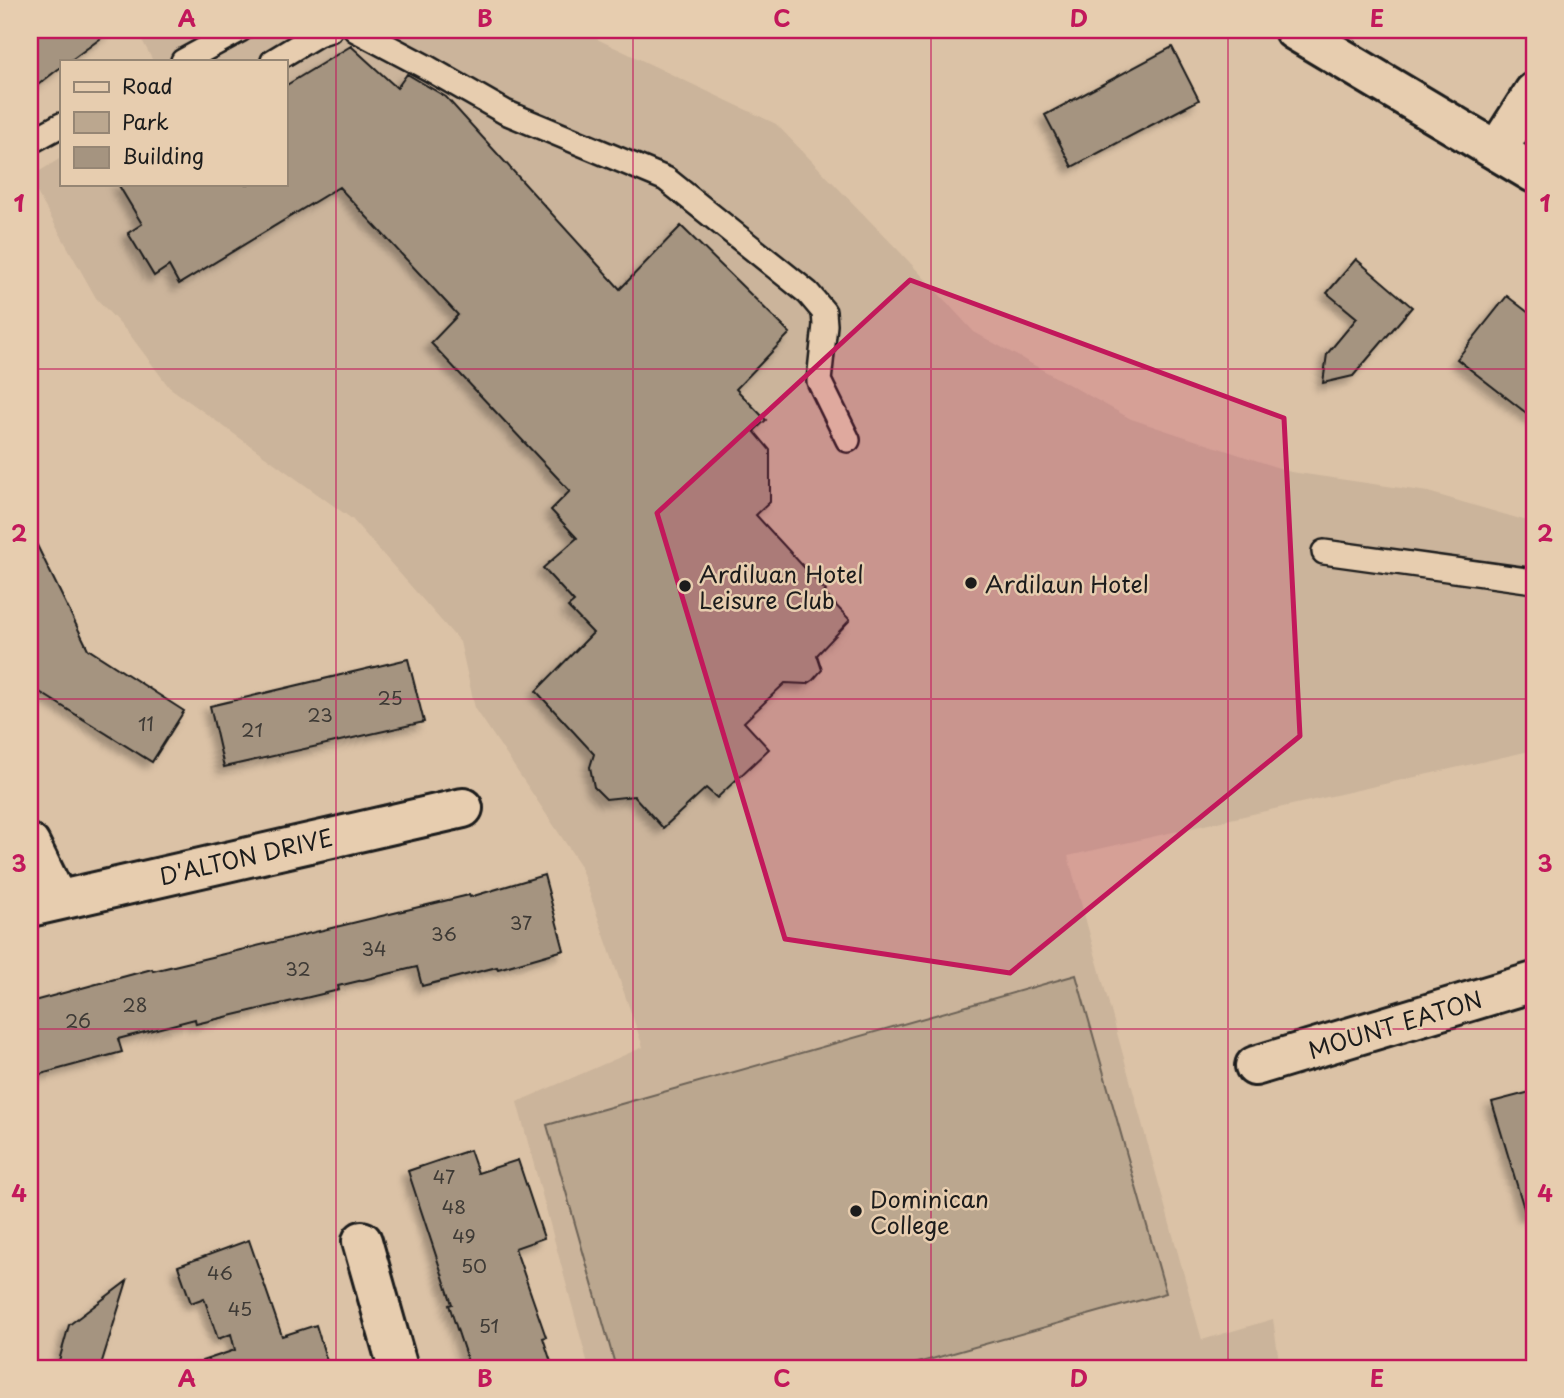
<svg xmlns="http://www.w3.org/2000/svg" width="1564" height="1398" font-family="'Playpen Sans',sans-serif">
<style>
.built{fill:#cbb49b}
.green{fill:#bba78f;stroke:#6c6256;stroke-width:2}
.building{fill:#a59480;stroke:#1c1c1c;stroke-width:2;filter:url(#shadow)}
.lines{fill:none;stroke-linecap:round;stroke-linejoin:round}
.service-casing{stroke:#1c1c1c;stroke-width:28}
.minor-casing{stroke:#1c1c1c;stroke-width:44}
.secondary-casing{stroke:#1c1c1c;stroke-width:44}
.service{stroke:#e7cdaf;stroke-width:23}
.minor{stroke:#e7cdaf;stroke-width:38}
.secondary{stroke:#e7cdaf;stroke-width:38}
.marked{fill:#c2185b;fill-opacity:0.2;stroke:#c2185b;stroke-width:5;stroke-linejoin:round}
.grid{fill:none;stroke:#c2185b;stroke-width:2;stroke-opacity:0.55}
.poi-dot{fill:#1c1c1c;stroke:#e7cdaf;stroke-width:2.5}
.labels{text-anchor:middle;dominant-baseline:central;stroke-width:5;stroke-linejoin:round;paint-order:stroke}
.number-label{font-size:19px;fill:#3e3a35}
.poi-label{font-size:23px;fill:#1c1c1c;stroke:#e7cdaf;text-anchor:start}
.street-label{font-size:23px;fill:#1c1c1c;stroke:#e7cdaf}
.neatline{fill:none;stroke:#c2185b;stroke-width:2.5}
.grid-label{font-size:23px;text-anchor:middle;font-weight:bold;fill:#c2185b}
</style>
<defs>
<filter id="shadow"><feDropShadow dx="-6" dy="6" stdDeviation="3.5" flood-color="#0004"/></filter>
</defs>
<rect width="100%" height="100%" fill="#dbc2a6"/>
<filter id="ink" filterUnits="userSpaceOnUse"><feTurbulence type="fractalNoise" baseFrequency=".0143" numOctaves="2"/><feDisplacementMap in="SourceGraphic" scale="14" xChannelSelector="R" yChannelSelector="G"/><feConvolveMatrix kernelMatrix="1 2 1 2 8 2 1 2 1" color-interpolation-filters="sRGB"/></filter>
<g filter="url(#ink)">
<path class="built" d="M 142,30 L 578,30 L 776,124 L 901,253 L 974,332 L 1131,419 L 1291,472 L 1428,492 L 1534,523 L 1534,750 L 1068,856 L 1202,1340 L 1273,1319 L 1280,1368 L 589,1368 L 517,1102 L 643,1047 L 579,863 L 475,708 L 460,642 L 352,519 L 169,387 L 130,335 L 96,298 L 30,180 L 30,177 L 61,158 L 61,184 L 285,184 L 285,61 L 153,61 L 139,34 Z"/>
<path class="green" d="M 1076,975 L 1166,1293 L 900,1368 L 616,1368 L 547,1125 Z"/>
<path class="building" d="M 30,30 L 112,30 L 70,61 L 61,61 L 61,67 L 30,91 Z
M 351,46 L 397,88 L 407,74 L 446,97 L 620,289 L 681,226 L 790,333 L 736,389 L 766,420 L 754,431 L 770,450 L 770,502 L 756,515 L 826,591 L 824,593 L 850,620 L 817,655 L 822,670 L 813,680 L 807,684 L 785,683 L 744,722 L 769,749 L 717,798 L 706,788 L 663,828 L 634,796 L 606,799 L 594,787 L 590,767 L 594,754 L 536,691 L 593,633 L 568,607 L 574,602 L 543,568 L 577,538 L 551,510 L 570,491 L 431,343 L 458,315 L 339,187 L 179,284 L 169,266 L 154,276 L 128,233 L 142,224 L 118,184 L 285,184 L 285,86 Z
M 1172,47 L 1199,100 L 1072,167 L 1045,115 Z
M 1356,259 L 1412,307 L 1353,376 L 1323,383 L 1327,354 L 1357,318 L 1327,293 Z
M 1507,296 L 1534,317 L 1534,419 L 1457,359 Z
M 30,531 L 88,649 L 184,711 L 152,762 L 30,686 Z
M 408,659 L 424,722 L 224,767 L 210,706 Z
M 544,875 L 564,950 L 498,969 L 497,967 L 422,986 L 417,967 L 338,986 L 339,990 L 196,1024 L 195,1019 L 118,1039 L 122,1052 L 30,1077 L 30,1002 L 152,969 L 153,971 L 469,895 L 470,897 Z
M 1534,1091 L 1534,1214 L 1526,1215 L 1492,1102 Z
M 470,1150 L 478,1173 L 518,1160 L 544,1238 L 515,1248 L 546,1337 L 543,1338 L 553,1368 L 470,1368 L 449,1305 L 452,1304 L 408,1171 Z
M 249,1240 L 282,1336 L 316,1325 L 329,1368 L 203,1368 L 202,1361 L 235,1350 L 231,1334 L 218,1339 L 204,1298 L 191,1303 L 178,1266 Z
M 127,1281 L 100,1368 L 57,1368 L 69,1325 Z"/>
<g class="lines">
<defs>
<path id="service" d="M 356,30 L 428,68 L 505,112 L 666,179 L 808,293 L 824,312 L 825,325 L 819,381 L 848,440
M 183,61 L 240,30
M 273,61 L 318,34 L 330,30
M 30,142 L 61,125
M 1324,552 L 1534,581"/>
<path id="minor" d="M 1497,150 L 1534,92
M 30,844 L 57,899
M 30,907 L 463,808
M 1255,1066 L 1534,982
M 362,1241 L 398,1368"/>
<path id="secondary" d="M 1294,30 L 1534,173"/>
</defs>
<use href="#service" class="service-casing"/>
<use href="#minor" class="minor-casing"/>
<use href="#secondary" class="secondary-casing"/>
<use href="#service" class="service"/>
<use href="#minor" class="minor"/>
<use href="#secondary" class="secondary"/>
</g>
</g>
<path class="marked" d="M 910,280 L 1284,418 L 1300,736 L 1010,973 L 785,939 L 657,513 Z"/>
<path class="grid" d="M 336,30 L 336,1368M 633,30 L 633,1368M 931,30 L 931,1368M 1228,30 L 1228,1368M 30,369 L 1534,369M 30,699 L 1534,699M 30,1029 L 1534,1029"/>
<g class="poi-dot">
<circle cx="971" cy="583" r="7"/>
<circle cx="685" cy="586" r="7"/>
<circle cx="856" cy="1211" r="7"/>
</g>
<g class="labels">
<g class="number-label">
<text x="390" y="697">25</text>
<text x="320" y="714">23</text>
<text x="146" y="723">11</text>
<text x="252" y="729">21</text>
<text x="521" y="922">37</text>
<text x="444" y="933">36</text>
<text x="374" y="948">34</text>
<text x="298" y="968">32</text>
<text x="135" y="1004">28</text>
<text x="78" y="1020">26</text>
<text x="444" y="1176">47</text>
<text x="454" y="1206">48</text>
<text x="464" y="1235">49</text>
<text x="474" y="1265">50</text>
<text x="220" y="1272">46</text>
<text x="240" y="1308">45</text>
<text x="489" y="1325">51</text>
</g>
<g class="poi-label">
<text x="699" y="573">Ardiluan Hotel<tspan x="699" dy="26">Leisure Club</tspan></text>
<text x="985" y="583">Ardilaun Hotel</text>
<text x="870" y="1198">Dominican<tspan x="870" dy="26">College</tspan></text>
</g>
<g class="street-label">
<text transform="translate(246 856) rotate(-13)">D'ALTON DRIVE</text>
<text transform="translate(1395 1024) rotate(-17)">MOUNT EATON</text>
</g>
</g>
<rect width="1564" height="1398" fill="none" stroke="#e7cdaf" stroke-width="77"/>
<rect x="60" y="60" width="228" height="126" fill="#e7cdaf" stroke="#968674" stroke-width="2"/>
<rect x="74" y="82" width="35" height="10" fill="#e7cdaf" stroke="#968674" stroke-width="2"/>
<text x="122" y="94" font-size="21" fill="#1c1c1c">Road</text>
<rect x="74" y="112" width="35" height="21" fill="#bba78f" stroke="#968674" stroke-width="2"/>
<text x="122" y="130" font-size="21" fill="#1c1c1c">Park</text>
<rect x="74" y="147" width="35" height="21" fill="#a59480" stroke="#968674" stroke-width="2"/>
<text x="122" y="164" font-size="21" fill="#1c1c1c">Building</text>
<rect x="38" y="38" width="1488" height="1322" class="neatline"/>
<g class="grid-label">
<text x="187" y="27">A</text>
<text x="485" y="27">B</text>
<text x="782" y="27">C</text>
<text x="1079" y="27">D</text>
<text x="1377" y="27">E</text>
<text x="19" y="212">1</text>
<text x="1545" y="212">1</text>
<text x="19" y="542">2</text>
<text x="1545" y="542">2</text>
<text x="19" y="872">3</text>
<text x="1545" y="872">3</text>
<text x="19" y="1202">4</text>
<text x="1545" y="1202">4</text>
<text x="187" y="1387">A</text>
<text x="485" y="1387">B</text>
<text x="782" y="1387">C</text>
<text x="1079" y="1387">D</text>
<text x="1377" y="1387">E</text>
</g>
</svg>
